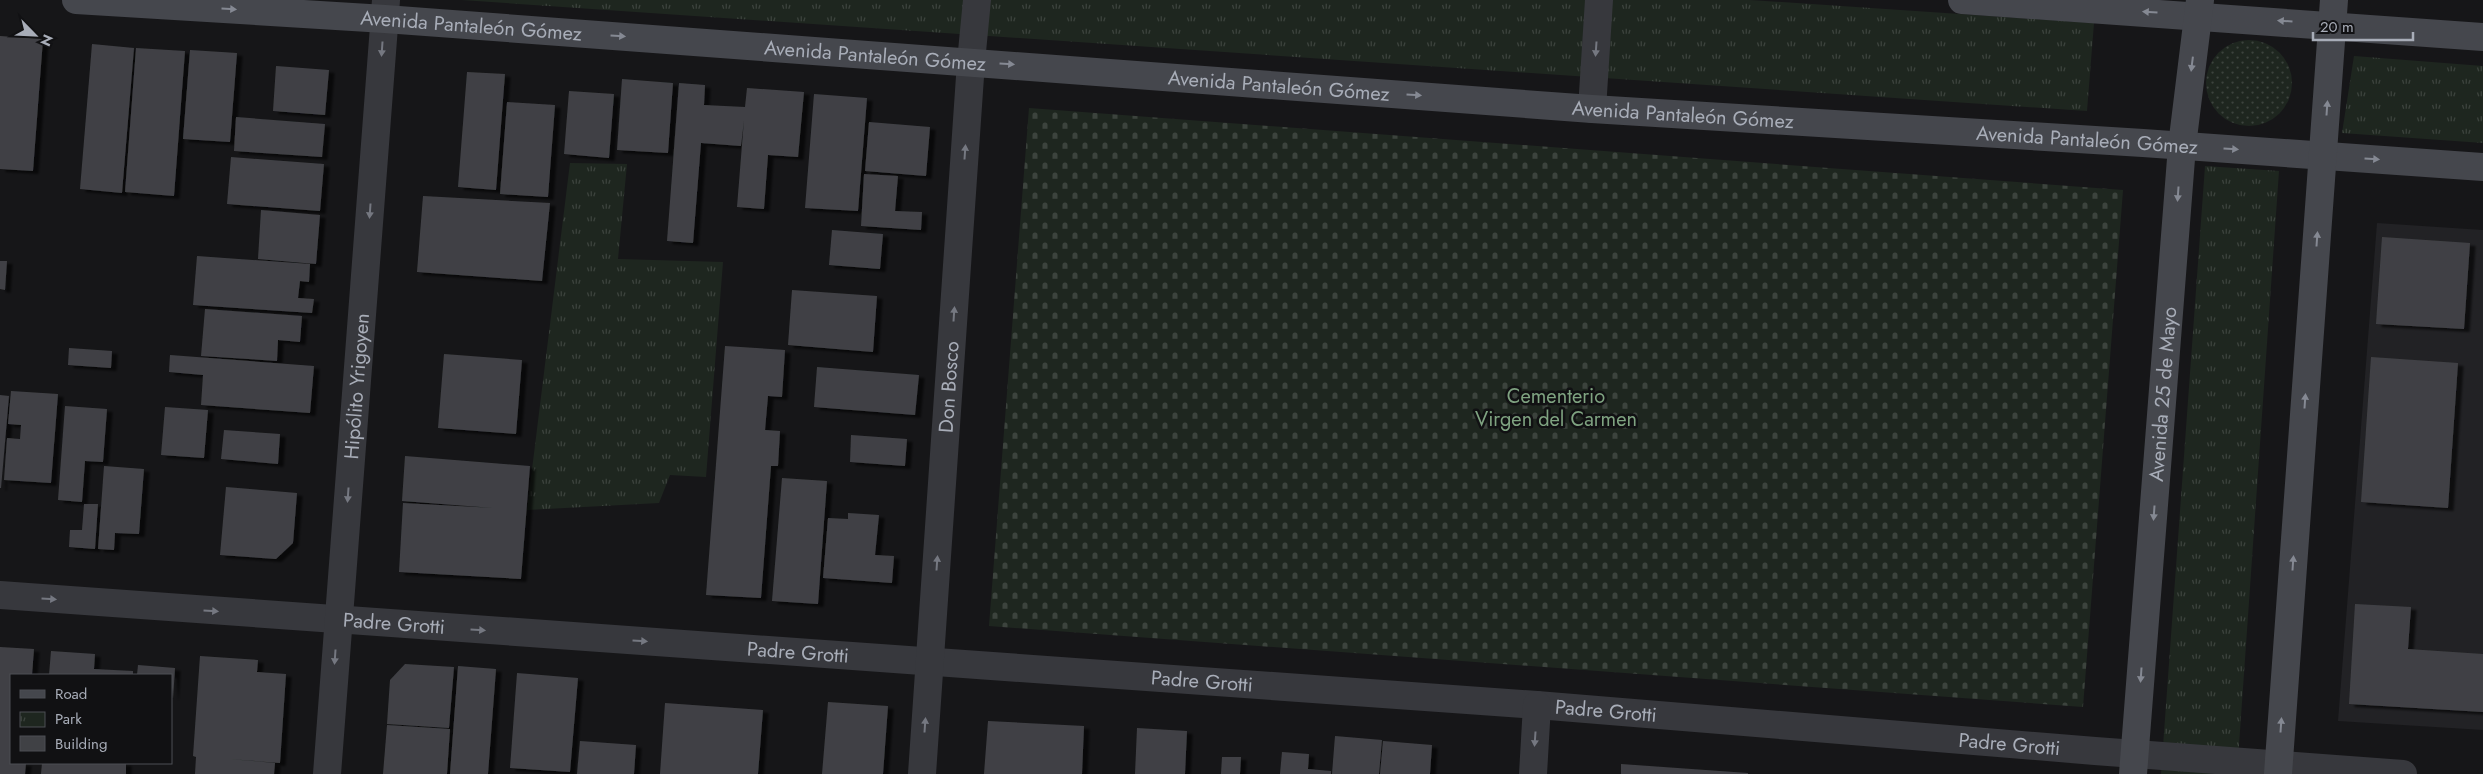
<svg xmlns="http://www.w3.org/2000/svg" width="2483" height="774" font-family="Jost,sans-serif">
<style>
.built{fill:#222225}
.grass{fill:url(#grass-dots)}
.cemetery{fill:url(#cemetery-stones)}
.park{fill:url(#park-tufts)}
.building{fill:#404145;filter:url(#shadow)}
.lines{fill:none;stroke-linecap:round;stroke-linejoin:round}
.street{stroke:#37383d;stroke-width:28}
.secondary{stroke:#45474d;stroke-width:28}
.oneway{fill:#858993}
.oneway2{fill:#757881}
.labels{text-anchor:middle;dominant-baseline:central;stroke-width:5;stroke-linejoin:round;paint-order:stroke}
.street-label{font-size:20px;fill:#a8adb8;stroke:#111113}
.park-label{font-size:20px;fill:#7fa381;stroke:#111113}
</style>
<defs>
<pattern id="grass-dots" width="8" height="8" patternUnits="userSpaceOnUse" patternTransform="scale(1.25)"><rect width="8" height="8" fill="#1e261f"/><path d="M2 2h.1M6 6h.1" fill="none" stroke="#3c433d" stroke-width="1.8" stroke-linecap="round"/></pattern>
<pattern id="cemetery-stones" width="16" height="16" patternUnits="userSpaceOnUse" patternTransform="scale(1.25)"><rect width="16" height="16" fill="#1e261f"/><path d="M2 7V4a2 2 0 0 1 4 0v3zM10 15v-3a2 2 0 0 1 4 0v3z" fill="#3c433d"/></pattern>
<pattern id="park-tufts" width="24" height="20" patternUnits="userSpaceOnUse" patternTransform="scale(1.25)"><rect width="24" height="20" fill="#1e261f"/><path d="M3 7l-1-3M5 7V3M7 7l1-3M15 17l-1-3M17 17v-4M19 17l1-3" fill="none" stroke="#3c433d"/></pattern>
<filter id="shadow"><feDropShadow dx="5.5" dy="3" stdDeviation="1" flood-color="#0009"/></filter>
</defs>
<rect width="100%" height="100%" fill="#161618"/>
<path class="built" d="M 2377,223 L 2483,230 L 2483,730 L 2338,721 Z"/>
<path class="grass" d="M2206 83a43 43 0 1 1 86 0a43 43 0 1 1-86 0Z"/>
<path class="cemetery" d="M 1029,108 L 2123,190 L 2083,707 L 989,626 Z"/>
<path class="park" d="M 462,0 L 1750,0 L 2094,23 L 2087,111 Z
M 2354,56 L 2483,66 L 2483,143 L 2342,133 Z
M 570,163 L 627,164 L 618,259 L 723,262 L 706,477 L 670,475 L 659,503 L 527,510 Z
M 2205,166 L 2279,171 L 2237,774 L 2161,774 Z"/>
<path class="building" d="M 0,36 L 43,39 L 33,171 L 0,169 Z
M 92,44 L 134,48 L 122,193 L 80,189 Z
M 136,48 L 185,51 L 174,196 L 125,192 Z
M 190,50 L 237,53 L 230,142 L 183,139 Z
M 276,66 L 329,70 L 325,115 L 273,111 Z
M 467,72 L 505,74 L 496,190 L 458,187 Z
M 622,79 L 673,83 L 668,153 L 617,150 Z
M 679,83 L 705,85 L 704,105 L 745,107 L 747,88 L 804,92 L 798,157 L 768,155 L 764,209 L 737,207 L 744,120 L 741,146 L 701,143 L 693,243 L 667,241 Z
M 569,91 L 614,94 L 609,158 L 564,154 Z
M 814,94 L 867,98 L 858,211 L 805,208 Z
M 507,102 L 555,105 L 548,197 L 500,194 Z
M 236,117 L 325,124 L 322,157 L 234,151 Z
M 869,122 L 930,127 L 926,176 L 865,171 Z
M 231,157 L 324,164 L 320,211 L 227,204 Z
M 864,174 L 898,176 L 895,211 L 922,212 L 921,230 L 861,226 Z
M 423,196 L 550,203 L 542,281 L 417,272 Z
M 261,210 L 320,215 L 316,264 L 258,259 Z
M 832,230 L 883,234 L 880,269 L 829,265 Z
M 2382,237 L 2470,243 L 2464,329 L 2376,324 Z
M 197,256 L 310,264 L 309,282 L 300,281 L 298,298 L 314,299 L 312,313 L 193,305 Z
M 0,261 L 7,261 L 5,290 L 0,289 Z
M 792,290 L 877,296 L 873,352 L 788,345 Z
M 205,309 L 302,316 L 300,342 L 278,340 L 277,361 L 201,356 Z
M 725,346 L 785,350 L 782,397 L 768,396 L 765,430 L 780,431 L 778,466 L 771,466 L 761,598 L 706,595 Z
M 69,348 L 112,351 L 111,368 L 68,365 Z
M 444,354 L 522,360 L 516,434 L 438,428 Z
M 170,355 L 314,366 L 310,413 L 201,405 L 203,375 L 169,372 Z
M 2371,357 L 2458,363 L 2448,508 L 2361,502 Z
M 817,367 L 919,375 L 915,415 L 814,407 Z
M 11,391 L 58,394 L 51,483 L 4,480 L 7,438 L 20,439 L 21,425 L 8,424 Z
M 0,395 L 9,396 L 1,488 L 0,488 Z
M 65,406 L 107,409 L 103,462 L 85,461 L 82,502 L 58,500 Z
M 165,407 L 208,410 L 204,458 L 161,455 Z
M 224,430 L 280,434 L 278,464 L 221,459 Z
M 851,435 L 907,439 L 905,466 L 850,462 Z
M 405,456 L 530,466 L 521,579 L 399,572 L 403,503 L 494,508 L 402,501 Z
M 104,466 L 144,469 L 139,534 L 115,533 L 114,550 L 98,549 Z
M 782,478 L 827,481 L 818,604 L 772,601 Z
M 226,487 L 297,493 L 293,543 L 276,559 L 220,555 Z
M 84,504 L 98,504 L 95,549 L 69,547 L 70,530 L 82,530 Z
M 848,513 L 879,515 L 875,555 L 894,556 L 892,583 L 823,578 L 828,518 L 848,519 Z
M 2355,604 L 2411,607 L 2408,649 L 2483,654 L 2483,712 L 2349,704 Z
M 0,647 L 34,649 L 32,675 L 11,675 L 11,763 L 26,763 L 25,774 L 0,774 Z
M 51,651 L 95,654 L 94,669 L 133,671 L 133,675 L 49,675 Z
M 200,656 L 258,660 L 257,672 L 286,674 L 280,763 L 229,759 L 275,763 L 274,774 L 195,774 L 196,757 L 193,756 Z
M 405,664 L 454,667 L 449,728 L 387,724 L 390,680 Z
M 138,665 L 175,668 L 173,699 L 171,675 L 137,675 Z
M 458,666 L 496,669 L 488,774 L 450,774 Z
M 517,673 L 578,678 L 570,772 L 510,768 Z
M 828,702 L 888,706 L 883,774 L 822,774 Z
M 665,703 L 763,710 L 758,774 L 660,774 Z
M 988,721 L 1084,726 L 1082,774 L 984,774 Z
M 387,725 L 450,729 L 447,774 L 383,774 Z
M 1137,728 L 1187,731 L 1185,774 L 1135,774 Z
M 1335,736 L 1382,740 L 1379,774 L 1332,774 Z
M 580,741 L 636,745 L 634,774 L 577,774 Z
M 1383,741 L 1432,745 L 1430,774 L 1380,774 Z
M 1282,752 L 1309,754 L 1308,769 L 1331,771 L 1331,774 L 1280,774 Z
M 1222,757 L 1241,757 L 1240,774 L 1221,774 Z
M 42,763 L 126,763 L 126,774 L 41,774 Z
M 1621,764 L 1748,773 L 1748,774 L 1621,774 Z"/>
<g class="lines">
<g class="street">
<path d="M 1592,109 L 1599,0"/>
<path id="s1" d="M 0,595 L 1537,705 L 2095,751 L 2403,774"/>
<path id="s2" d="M 327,774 L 386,0"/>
<path id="s3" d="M 922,774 L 971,62 L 977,0"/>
<path d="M 1533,774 L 1537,705"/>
</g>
<g class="secondary">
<path id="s4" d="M 76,0 L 385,19 L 1592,109 L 2143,143 L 2483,167"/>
<path d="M 1962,0 L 2483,37"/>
<path id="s5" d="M 2133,774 L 2182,146 L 2200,0"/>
<path d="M 2278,774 L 2334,0"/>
</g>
</g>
<defs><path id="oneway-solid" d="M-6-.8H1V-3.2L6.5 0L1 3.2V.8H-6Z" transform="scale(1.25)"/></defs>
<g class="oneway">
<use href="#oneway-solid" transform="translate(229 9) rotate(3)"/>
<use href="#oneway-solid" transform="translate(2150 12) rotate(-176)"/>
<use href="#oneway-solid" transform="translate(2285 21) rotate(-176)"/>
<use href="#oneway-solid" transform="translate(618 36) rotate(4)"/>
<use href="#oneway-solid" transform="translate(1007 64) rotate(4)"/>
<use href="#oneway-solid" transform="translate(2192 64) rotate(97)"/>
<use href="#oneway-solid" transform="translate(1414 95) rotate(4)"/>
<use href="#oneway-solid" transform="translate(2327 108) rotate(-86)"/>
<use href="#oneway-solid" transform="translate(2231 149) rotate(4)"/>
<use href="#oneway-solid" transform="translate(2372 159) rotate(4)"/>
<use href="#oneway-solid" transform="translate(2178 194) rotate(94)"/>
<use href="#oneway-solid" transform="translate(2317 239) rotate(-86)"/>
<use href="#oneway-solid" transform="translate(2305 401) rotate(-86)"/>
<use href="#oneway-solid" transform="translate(2154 513) rotate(94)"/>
<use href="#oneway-solid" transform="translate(2293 563) rotate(-86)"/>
<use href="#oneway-solid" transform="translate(2141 675) rotate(94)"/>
<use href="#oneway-solid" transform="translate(2281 725) rotate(-86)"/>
</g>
<g class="oneway2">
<use href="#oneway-solid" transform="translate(382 49) rotate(94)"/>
<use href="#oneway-solid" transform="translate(1596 49) rotate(94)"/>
<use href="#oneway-solid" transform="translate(965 152) rotate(-86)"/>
<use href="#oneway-solid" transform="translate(370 211) rotate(94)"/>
<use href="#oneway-solid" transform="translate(954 314) rotate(-86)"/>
<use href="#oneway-solid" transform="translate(348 495) rotate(94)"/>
<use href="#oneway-solid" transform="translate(937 563) rotate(-86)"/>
<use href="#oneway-solid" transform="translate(49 599) rotate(4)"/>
<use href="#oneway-solid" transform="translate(211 611) rotate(4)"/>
<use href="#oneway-solid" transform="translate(478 630) rotate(4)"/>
<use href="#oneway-solid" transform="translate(640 641) rotate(4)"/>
<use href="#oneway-solid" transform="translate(335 657) rotate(94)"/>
<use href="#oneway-solid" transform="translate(925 725) rotate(-86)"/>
<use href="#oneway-solid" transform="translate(1535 739) rotate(94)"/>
</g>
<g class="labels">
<g class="street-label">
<text stroke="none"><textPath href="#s4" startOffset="396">Avenida Pantaleón Gómez</textPath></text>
<text stroke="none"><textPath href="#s4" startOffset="801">Avenida Pantaleón Gómez</textPath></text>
<text stroke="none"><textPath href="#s4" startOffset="1206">Avenida Pantaleón Gómez</textPath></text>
<text stroke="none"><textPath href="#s4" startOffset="1611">Avenida Pantaleón Gómez</textPath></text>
<text stroke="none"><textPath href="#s4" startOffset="2016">Avenida Pantaleón Gómez</textPath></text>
<text stroke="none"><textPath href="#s2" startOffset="389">Hipólito Yrigoyen</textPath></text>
<text stroke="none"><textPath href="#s3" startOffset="388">Don Bosco</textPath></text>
<text stroke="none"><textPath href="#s5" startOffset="381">Avenida 25 de Mayo</textPath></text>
<text stroke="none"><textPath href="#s1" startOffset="395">Padre Grotti</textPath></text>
<text stroke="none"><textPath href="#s1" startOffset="800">Padre Grotti</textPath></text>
<text stroke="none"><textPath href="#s1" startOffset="1205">Padre Grotti</textPath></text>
<text stroke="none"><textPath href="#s1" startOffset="1610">Padre Grotti</textPath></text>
<text stroke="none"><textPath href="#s1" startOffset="2015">Padre Grotti</textPath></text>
</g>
<g class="park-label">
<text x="1556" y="396">Cementerio<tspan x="1556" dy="23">Virgen del Carmen</tspan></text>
</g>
</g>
<rect x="10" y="674" width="162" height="90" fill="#111113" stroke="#4d4f55"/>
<rect x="20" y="690" width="25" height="8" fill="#45474d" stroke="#4d4f55"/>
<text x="55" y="699" font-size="15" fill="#a8adb8">Road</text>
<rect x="20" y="712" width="25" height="15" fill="url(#park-tufts)" stroke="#4d4f55"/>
<text x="55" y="724" font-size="15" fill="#a8adb8">Park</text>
<rect x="20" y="736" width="25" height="15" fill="#404145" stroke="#4d4f55"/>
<text x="55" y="749" font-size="15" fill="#a8adb8">Building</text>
<g transform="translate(35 35) rotate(114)" stroke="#111113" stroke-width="4" paint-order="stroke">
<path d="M0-4L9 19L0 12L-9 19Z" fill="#a8adb8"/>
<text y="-8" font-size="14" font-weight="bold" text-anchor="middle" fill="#a8adb8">N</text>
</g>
<path d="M2313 32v8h100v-8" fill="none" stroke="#a8adb8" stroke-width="2.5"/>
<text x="2320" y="32" font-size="15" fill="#a8adb8" stroke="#111113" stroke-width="4" paint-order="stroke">20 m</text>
</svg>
